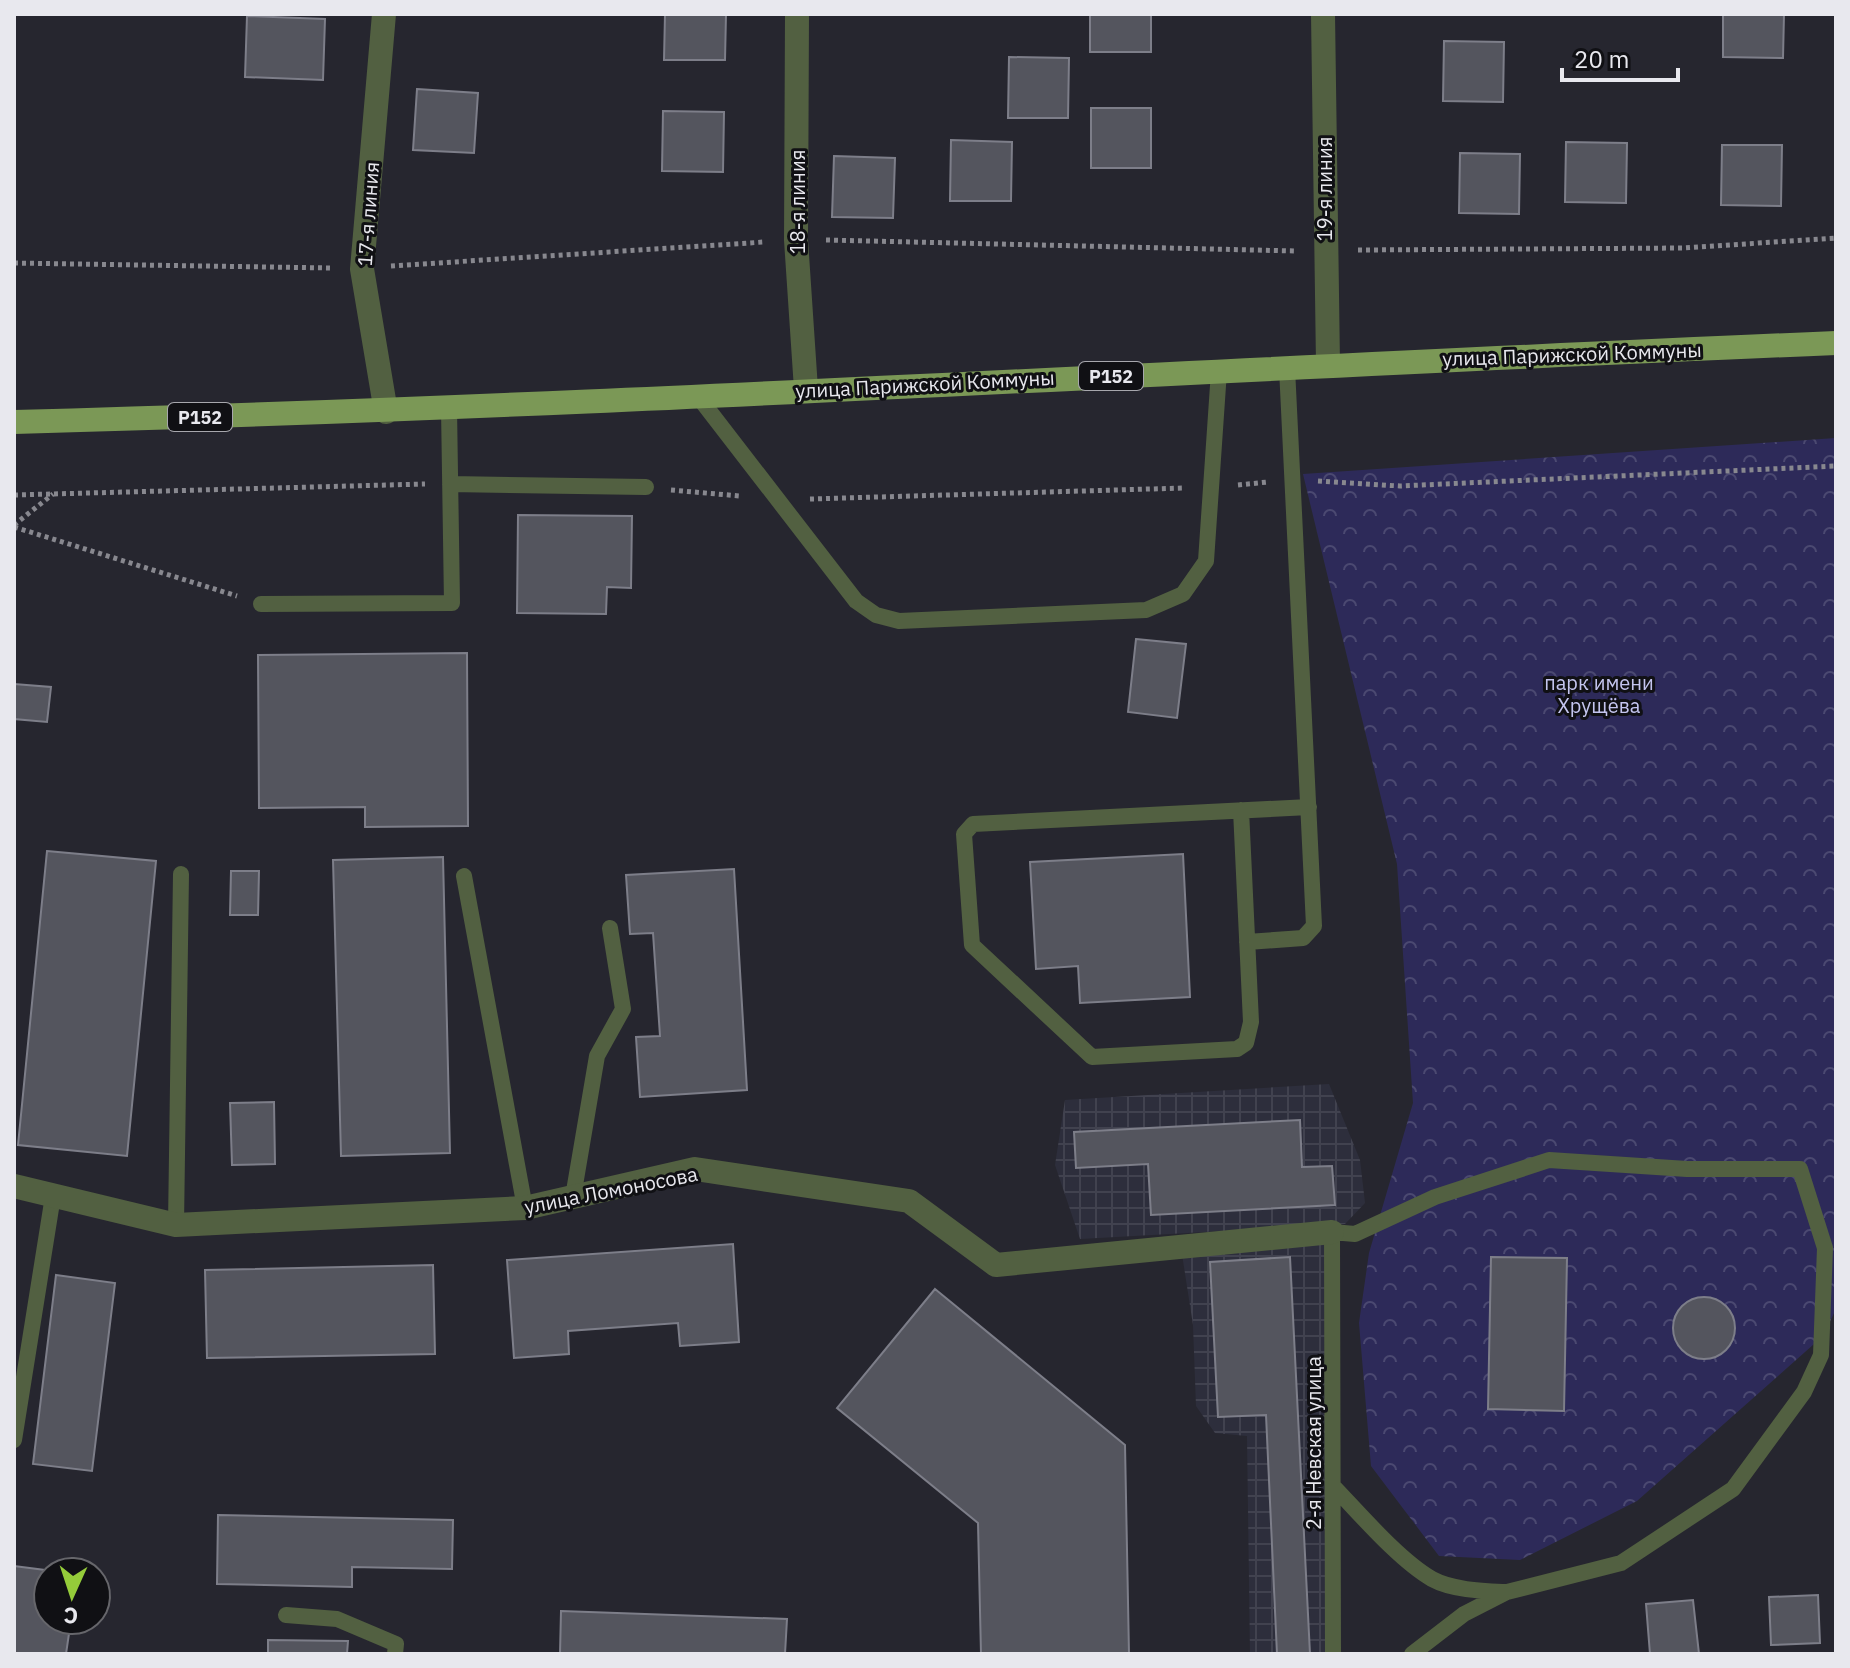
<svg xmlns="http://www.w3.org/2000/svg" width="1850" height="1668" font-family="'IBM Plex Sans',sans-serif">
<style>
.industrial{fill:url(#industrial-grid)}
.forest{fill:url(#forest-crowns)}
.building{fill:#54555e;stroke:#7d7e89;stroke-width:2}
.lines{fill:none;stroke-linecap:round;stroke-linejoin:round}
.path{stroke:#88888f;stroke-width:5;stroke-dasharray:4 4;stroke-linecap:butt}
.lane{stroke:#526041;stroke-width:16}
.street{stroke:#526041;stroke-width:24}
.primary{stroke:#7b9856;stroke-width:24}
.labels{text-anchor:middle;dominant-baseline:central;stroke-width:6;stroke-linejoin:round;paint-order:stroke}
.shield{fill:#101014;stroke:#a7a7ad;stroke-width:2}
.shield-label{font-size:18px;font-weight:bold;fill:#e8e8ee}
.street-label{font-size:20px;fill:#e8e8ee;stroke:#101014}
.park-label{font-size:20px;fill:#c4c5ef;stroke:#101014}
</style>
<defs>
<pattern id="industrial-grid" width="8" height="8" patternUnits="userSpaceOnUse" patternTransform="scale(2)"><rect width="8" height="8" fill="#2d2e3c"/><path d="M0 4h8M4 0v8" fill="none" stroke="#41424f"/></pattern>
<pattern id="forest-crowns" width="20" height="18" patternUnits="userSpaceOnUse" patternTransform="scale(2)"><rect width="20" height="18" fill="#2d2a59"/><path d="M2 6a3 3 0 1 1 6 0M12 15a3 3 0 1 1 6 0" fill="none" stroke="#4b4971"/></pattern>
</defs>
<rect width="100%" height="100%" fill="#26262f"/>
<path class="industrial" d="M 1329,1084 L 1360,1160 L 1365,1203 L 1345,1224 L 1080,1239 L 1055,1165 L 1065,1100 Z
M 1326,1240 L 1327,1654 L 1250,1654 L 1247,1436 L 1215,1433 L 1196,1406 L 1193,1325 L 1182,1254 Z"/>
<path class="forest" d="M 1836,438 L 1836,1309 L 1823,1336 L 1637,1501 L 1520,1560 L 1439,1556 L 1371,1466 L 1359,1323 L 1369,1253 L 1413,1103 L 1397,864 L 1303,474 Z"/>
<path class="building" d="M 665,14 L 726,14 L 725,60 L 664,60 Z
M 1090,14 L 1151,14 L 1151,52 L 1090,52 Z
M 1723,14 L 1784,14 L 1783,58 L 1723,57 Z
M 247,16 L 325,19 L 323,80 L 245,77 Z
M 1444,41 L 1504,42 L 1503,102 L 1443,101 Z
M 1009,57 L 1069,58 L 1068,118 L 1008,118 Z
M 417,89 L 478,93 L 474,153 L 413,150 Z
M 1091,108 L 1151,108 L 1151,168 L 1091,168 Z
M 663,111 L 724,112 L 723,172 L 662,171 Z
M 951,140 L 1012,142 L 1011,201 L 950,201 Z
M 1566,142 L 1627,143 L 1626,203 L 1565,202 Z
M 1722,145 L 1782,145 L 1781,206 L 1721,205 Z
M 1460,153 L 1520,154 L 1519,214 L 1459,213 Z
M 834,156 L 895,158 L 893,218 L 832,217 Z
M 518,515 L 632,516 L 631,588 L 607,587 L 606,614 L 517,613 Z
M 1136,639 L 1186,644 L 1177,718 L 1128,712 Z
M 467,653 L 468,826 L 365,827 L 365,807 L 259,808 L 258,655 Z
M 14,684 L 51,687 L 47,722 L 14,719 Z
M 47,851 L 156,861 L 127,1156 L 18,1145 Z
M 1183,854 L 1190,997 L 1080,1003 L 1078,966 L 1036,969 L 1030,862 Z
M 443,857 L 450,1153 L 341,1156 L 333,860 Z
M 734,869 L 747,1090 L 640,1097 L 636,1037 L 660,1036 L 653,933 L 630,934 L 626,875 Z
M 231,871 L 259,871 L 258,915 L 230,915 Z
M 274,1102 L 275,1164 L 232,1165 L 230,1103 Z
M 1300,1120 L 1302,1167 L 1332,1166 L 1335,1205 L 1151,1215 L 1148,1164 L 1076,1168 L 1074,1132 Z
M 733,1244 L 739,1342 L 680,1346 L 678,1323 L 568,1331 L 569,1354 L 514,1358 L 507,1260 Z
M 1290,1257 L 1310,1654 L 1277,1654 L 1266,1415 L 1218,1417 L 1210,1262 Z
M 1491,1257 L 1567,1258 L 1564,1411 L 1488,1409 Z
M 433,1265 L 435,1354 L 207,1358 L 205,1270 Z
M 56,1275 L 115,1283 L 92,1471 L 33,1464 Z
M 935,1289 L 1125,1445 L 1129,1654 L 981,1654 L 978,1523 L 837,1408 Z
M1673 1328a31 31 0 1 1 62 0a31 31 0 1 1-62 0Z
M 218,1515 L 453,1520 L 452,1569 L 352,1567 L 352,1587 L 217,1584 Z
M 14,1566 L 61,1572 L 48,1572 L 48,1620 L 71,1620 L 66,1654 L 14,1654 Z
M 1818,1595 L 1820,1643 L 1771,1645 L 1769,1597 Z
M 1693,1600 L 1699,1654 L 1650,1654 L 1646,1604 Z
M 561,1611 L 787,1619 L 785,1654 L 560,1654 Z
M 268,1640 L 348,1641 L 347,1654 L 268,1654 Z"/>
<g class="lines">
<path class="path" d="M 826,240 L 1296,251
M 1358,250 L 1683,248 L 1836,238
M 14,263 L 333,268
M 391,266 L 764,242
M 1318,481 L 1400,486 L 1836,466
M 1238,485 L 1268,482
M 671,490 L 740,496
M 14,495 L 425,484
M 810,499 L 1184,488
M 14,525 L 53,494
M 14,527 L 237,596"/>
<path class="lane" d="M 697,395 L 856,601 L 876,615 L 899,621 L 1146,610 L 1183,594 L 1206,561 L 1219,371
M 450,484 L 646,487
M 261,604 L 452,603 L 449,408
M 1241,810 L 1251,1022 L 1246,1043 L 1237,1049 L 1092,1057 L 972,945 L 964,834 L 973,824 L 1309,807
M 464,876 L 525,1208
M 1247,942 L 1303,938 L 1314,926 L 1287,368
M 573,1197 L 597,1056 L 623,1009 L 610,928
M 176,1225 L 181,874
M 14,1440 L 53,1196
M 1333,1486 C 1360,1514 1399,1560 1432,1579 C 1452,1590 1483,1591 1505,1592
M 286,1615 L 337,1619 L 396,1644 L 395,1654
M 1333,1654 L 1332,1232 L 1355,1234 L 1435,1197 L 1549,1160 L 1687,1169 L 1800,1169 L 1825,1248 L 1821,1355 L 1804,1392 L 1733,1489 L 1621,1563 L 1507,1592 L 1464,1614 L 1412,1654"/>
<path class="street" d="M 384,14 L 362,269 L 386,412
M 797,14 L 796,240 L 806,389
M 1323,14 L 1328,364
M 14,1186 L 176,1225 L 525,1208 L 695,1169 L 909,1201 L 996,1265 L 1332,1232"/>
<path class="primary" d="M 14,422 C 622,406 1229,368 1836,343"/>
</g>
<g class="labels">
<g class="shield">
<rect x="1079" y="362" width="64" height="28" rx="6"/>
<rect x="168" y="403" width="64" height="28" rx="6"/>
</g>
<g class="shield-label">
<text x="1111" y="376">Р152</text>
<text x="200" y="417">Р152</text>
</g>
<g class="street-label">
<text transform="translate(1324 189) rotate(-90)">19-я линия</text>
<text transform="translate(797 202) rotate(-90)">18-я линия</text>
<text transform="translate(368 214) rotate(-86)">17-я линия</text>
<text transform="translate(1572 354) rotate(-2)">улица Парижской Коммуны</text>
<text transform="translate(925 384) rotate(-3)">улица Парижской Коммуны</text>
<text transform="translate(611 1190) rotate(-11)">улица Ломоносова</text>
<text transform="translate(1313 1443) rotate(-90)">2-я Невская улица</text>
</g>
<g class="park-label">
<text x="1599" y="682">парк имени<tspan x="1599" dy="23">Хрущёва</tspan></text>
</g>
</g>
<rect width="1850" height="1668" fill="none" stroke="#e8e8ee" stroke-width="32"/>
<g transform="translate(72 1596) rotate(183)"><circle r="38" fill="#101014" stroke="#66666b" stroke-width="2"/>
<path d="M0-6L14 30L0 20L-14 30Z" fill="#95cc3a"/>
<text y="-12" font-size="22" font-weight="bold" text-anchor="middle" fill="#e8e8ee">С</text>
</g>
<path d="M1562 68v12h116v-12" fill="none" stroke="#e8e8ee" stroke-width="4"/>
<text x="1574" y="68" font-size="24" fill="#e8e8ee" stroke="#101014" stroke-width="6" paint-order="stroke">20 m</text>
</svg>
